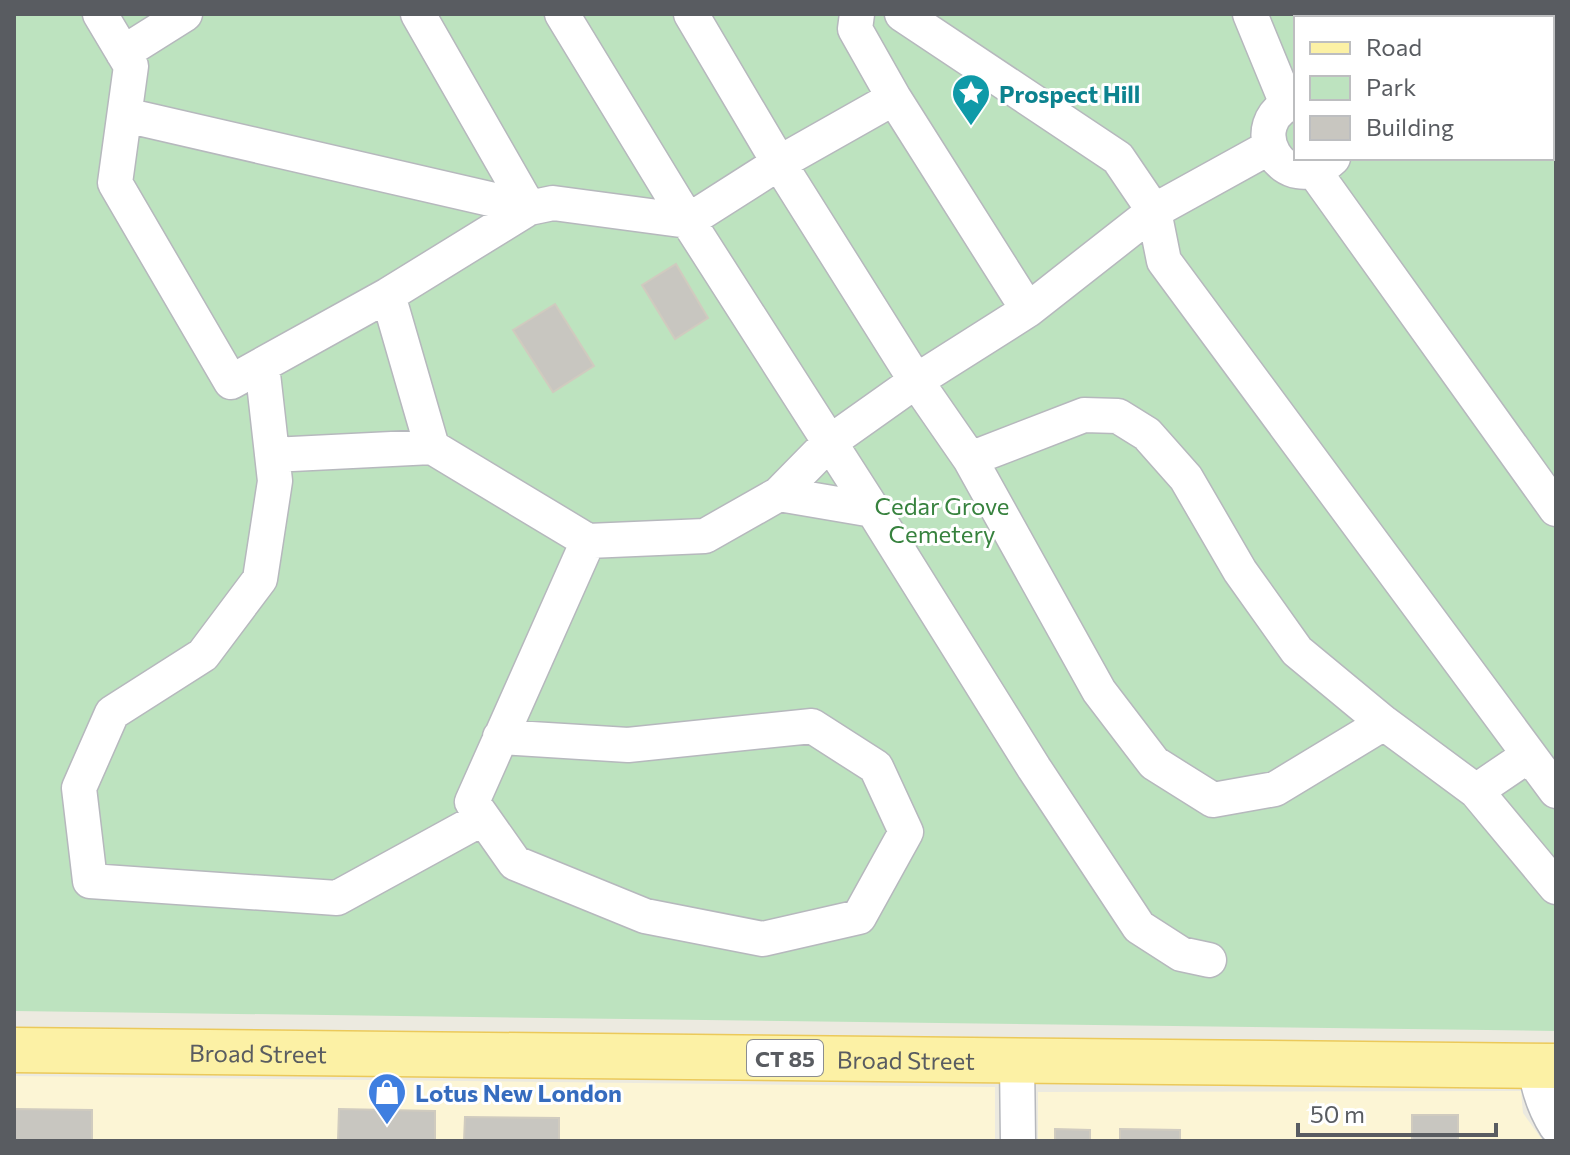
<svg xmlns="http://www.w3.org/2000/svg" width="1570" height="1155" font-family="Commissioner,sans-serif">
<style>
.commercial{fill:#fcf5d5}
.green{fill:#bde3bf;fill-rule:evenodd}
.building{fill:#c8c6c0;stroke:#d0cbbf;stroke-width:2}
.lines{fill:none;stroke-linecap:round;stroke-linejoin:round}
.minor-casing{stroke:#b6b8bd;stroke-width:37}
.major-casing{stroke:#ebc95a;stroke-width:47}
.minor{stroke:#fff;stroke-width:34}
.major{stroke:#fcf1a5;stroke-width:44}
.labels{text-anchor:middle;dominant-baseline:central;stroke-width:6;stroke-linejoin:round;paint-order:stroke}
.shield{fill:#fff;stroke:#8b8d90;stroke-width:2}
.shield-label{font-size:22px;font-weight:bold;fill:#595c61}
.culture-label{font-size:24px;font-weight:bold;fill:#0d838f;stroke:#fff;text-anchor:start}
.park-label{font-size:24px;fill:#37823e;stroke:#fff}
.street-label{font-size:24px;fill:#595c61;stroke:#fff}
.shop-label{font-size:24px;font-weight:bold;fill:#366cbe;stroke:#fff;text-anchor:start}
</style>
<rect width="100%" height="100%" fill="#eceae0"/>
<path class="commercial" d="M 14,1076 L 995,1087 L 995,1141 L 14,1141 Z
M 1521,1091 L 1523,1113 L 1543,1141 L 1038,1141 L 1038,1092 Z"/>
<path class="green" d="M 14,14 L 1556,14 L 1556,1031 L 14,1011 ZM 1296,18 L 1552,18 L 1552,158 L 1296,158 Z"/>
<path class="building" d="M 676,264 L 708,318 L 675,339 L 642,285 Z
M 555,304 L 594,366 L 553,392 L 513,330 Z
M 14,1109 L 92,1110 L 92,1141 L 14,1141 Z
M 339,1109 L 435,1111 L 435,1141 L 338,1141 Z
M 1412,1115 L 1458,1115 L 1458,1141 L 1412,1141 Z
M 465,1117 L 559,1118 L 559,1141 L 464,1141 Z
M 1055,1129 L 1090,1130 L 1090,1141 L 1055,1141 Z
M 1120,1129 L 1180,1130 L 1180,1141 L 1120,1141 Z"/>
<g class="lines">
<defs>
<path id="minor" d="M 100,14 L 131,66 L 115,183 L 231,382 L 388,295 L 529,208 L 553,203 L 688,221 L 562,14
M 418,14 L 529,208
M 691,14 L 779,163 L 916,381 L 830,442 L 779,494 L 873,510
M 857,14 L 855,29 L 894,98
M 902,14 L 1118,158 L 1154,211 L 1164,261 L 1556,791
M 1250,14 L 1287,104
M 1509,18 L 1515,14
M 1552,52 L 1556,58
M 123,53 L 185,14
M 1296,101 C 1237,121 1284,204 1333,158
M 125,115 L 529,208
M 1314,171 L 1556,509
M 388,295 L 432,447
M 1028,310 L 1154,211 L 1270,147
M 262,365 L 275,481 L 260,579 L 203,655 L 112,713 L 79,788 L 90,881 L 337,898 L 483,818
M 272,455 L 432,447 L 588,541
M 970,459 L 1084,415 L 1118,416 L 1147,434 L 1186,478 L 1240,571 L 1297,651 L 1384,723
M 500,737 L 628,745 L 812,726 L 876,767 L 906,832 L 859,917 L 763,939 L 645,916 L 515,863 L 472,802 L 588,541 L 705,536 L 779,494
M 1476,791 L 1529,755
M 1209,960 L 1181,954 L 1139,927 L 1034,768 L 873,510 L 688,221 L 779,163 L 894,98 L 1028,310 L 916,381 L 970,459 L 1099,691 L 1154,763 L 1213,800 L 1275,789 L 1384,723 L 1476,791 L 1556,887
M 1017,1061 L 1018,1141
M 1535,1066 C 1538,1088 1544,1107 1556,1126"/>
<g id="major">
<path id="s1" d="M 14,1050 L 1556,1066"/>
</g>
</defs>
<use href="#minor" class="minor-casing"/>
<use href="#major" class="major-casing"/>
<use href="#minor" class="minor"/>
<use href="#major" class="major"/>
</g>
<defs>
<symbol id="sight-pin" viewBox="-11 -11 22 30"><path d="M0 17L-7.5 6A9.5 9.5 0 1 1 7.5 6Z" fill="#0f9aa8" stroke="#fff"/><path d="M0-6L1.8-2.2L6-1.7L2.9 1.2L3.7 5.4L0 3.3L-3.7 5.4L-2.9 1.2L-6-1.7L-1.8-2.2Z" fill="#fff"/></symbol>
<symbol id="shop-pin" viewBox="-11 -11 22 30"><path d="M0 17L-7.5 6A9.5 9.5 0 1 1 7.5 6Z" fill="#3f7fe0" stroke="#fff"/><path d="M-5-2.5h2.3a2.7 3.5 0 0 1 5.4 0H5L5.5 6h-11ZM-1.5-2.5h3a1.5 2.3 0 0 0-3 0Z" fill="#fff"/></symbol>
</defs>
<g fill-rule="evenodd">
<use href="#sight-pin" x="949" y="71" width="44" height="60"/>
<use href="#shop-pin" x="365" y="1070" width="44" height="60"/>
</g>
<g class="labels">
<rect class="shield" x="747" y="1040" width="76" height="36" rx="6"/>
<g class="shield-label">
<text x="785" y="1058">CT 85</text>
</g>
<g class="culture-label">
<text x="999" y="93">Prospect Hill</text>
</g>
<g class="park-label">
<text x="942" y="505">Cedar Grove<tspan x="942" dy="28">Cemetery</tspan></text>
</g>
<g class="street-label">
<text stroke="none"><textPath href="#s1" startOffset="244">Broad Street</textPath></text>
<text stroke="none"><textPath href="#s1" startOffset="892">Broad Street</textPath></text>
</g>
<g class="shop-label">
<text x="415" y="1092">Lotus New London</text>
</g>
</g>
<rect width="1570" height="1155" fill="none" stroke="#595c61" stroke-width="32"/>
<rect x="1294" y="16" width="260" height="144" fill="#ffffff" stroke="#bdbec0" stroke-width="2"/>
<rect x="1310" y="42" width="40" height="12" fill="#fcf1a5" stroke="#bdbec0" stroke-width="2"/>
<text x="1366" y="56" font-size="24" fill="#595c61">Road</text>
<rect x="1310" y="76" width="40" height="24" fill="#bde3bf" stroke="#bdbec0" stroke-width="2"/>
<text x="1366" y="96" font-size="24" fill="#595c61">Park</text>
<rect x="1310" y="116" width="40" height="24" fill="#c8c6c0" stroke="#bdbec0" stroke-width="2"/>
<text x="1366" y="136" font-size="24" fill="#595c61">Building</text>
<path d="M1298 1123v12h198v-12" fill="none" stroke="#595c61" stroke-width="4"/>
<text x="1310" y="1123" font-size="24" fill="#595c61" stroke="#ffffff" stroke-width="6" paint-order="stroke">50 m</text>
</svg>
